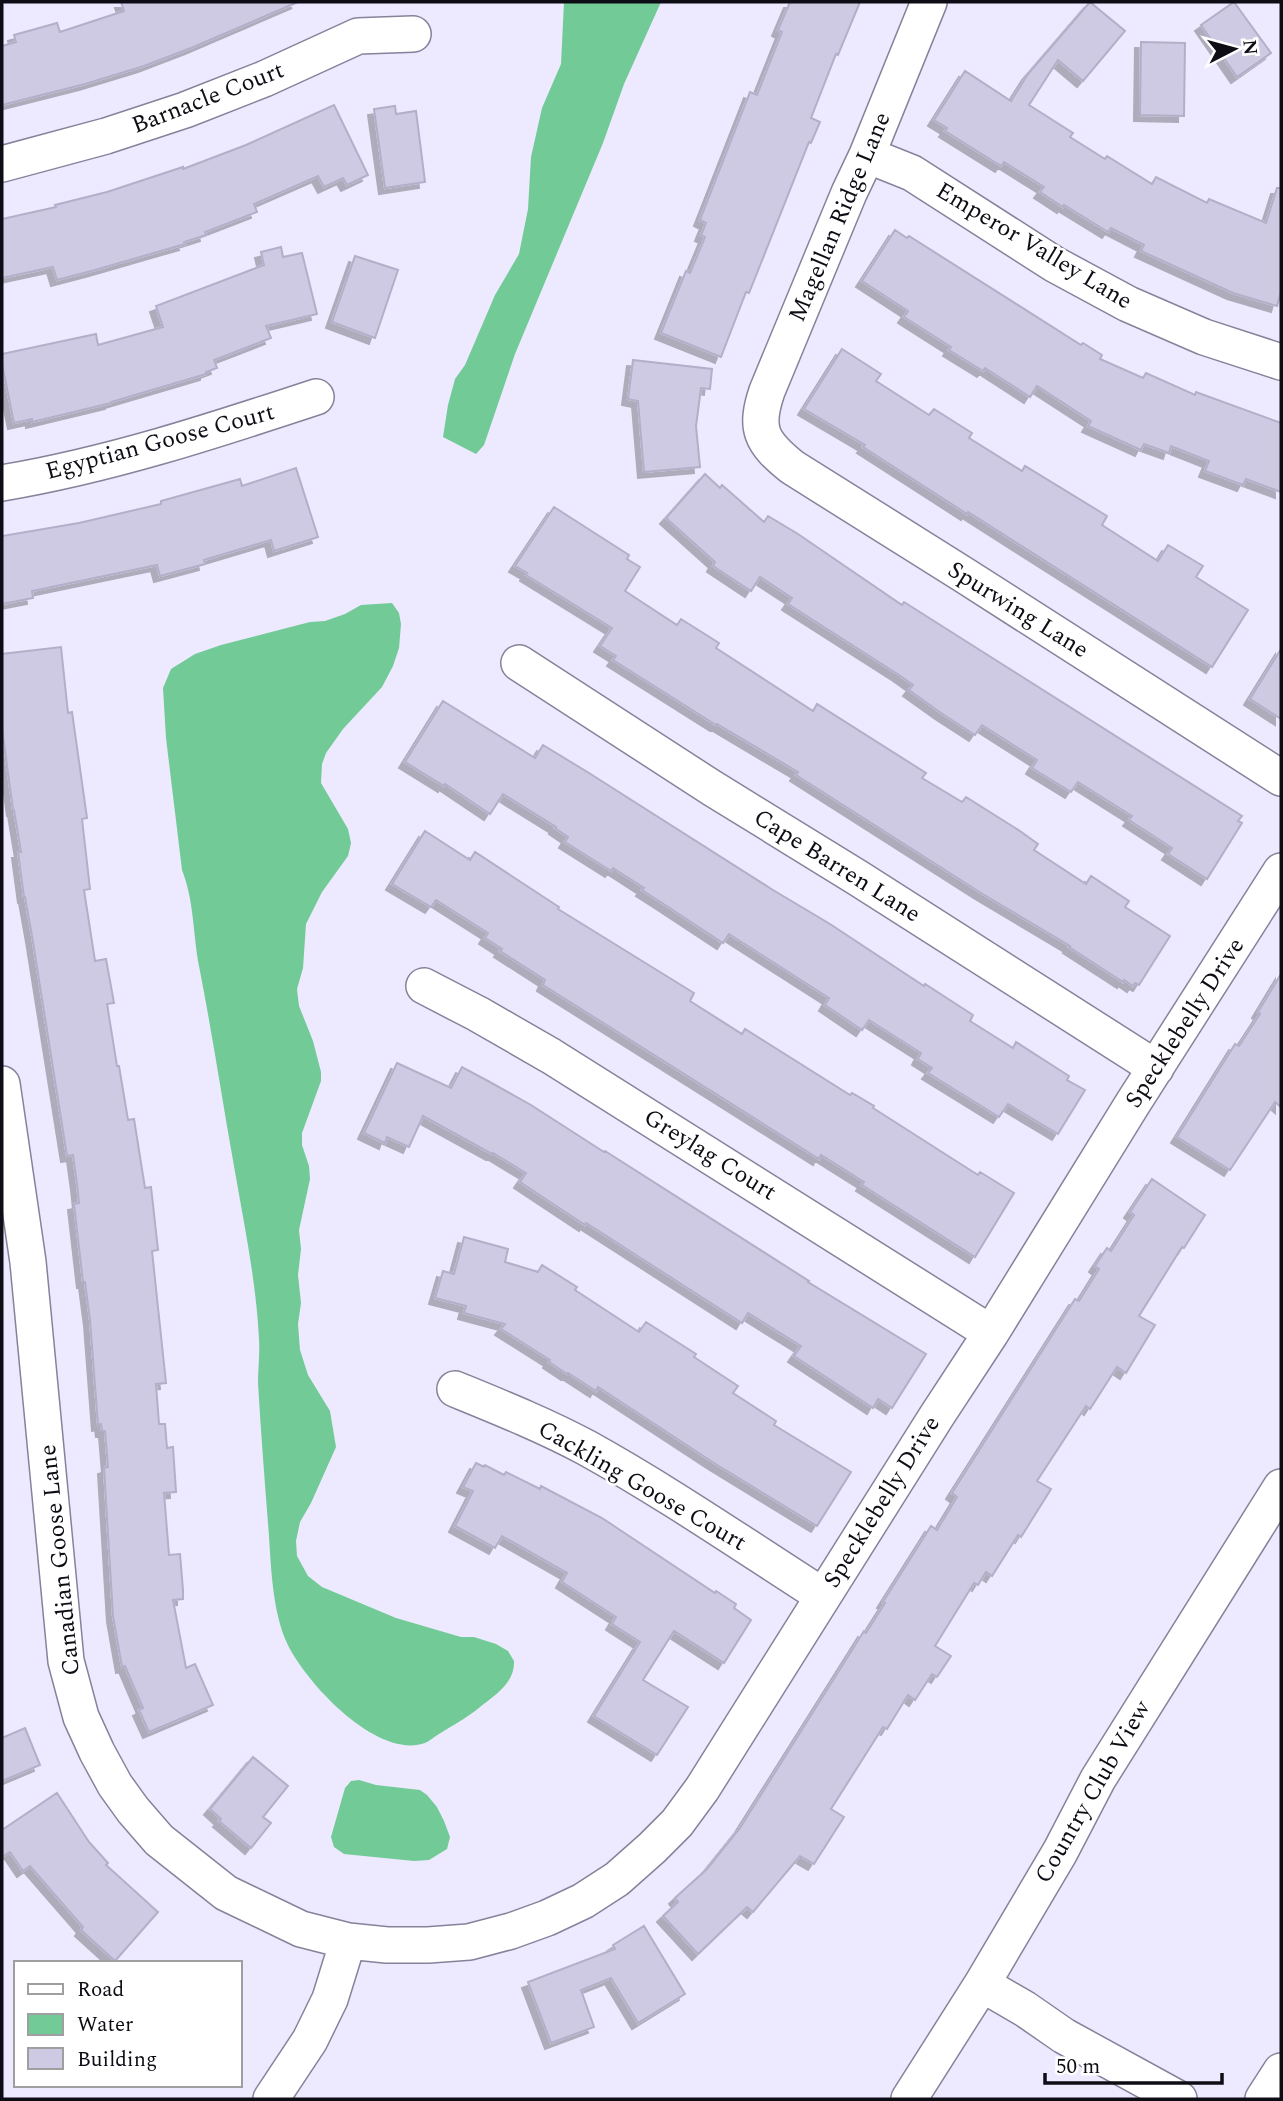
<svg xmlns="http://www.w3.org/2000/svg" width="1283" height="2101" font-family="Spectral,serif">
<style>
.water{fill:#72ca97}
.building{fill:#cfcae4;stroke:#b4afc9;stroke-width:2;filter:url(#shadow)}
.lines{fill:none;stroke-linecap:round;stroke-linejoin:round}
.minor-casing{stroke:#87829a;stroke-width:38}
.minor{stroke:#fff;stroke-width:35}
.labels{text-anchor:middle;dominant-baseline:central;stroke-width:5;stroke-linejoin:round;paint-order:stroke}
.street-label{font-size:24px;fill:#0e0c14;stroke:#fff}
</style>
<defs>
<filter id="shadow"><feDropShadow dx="-6" dy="6" stdDeviation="0" flood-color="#0004"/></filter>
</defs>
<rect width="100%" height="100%" fill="#ede9ff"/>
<path class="water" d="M 564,2 L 661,2 L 624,84 L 603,143 L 515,354 L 484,445 L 476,454 L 443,437 L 448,405 L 455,379 L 465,365 L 495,295 L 519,254 L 528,209 L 531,157 L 542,108 L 561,64 Z
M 392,603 L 399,613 L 401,624 L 399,648 L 393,666 L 382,687 L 343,729 L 326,753 L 322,764 L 321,783 L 348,829 L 351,843 L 348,856 L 322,892 L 306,924 L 303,968 L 297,989 L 299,1006 L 313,1041 L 321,1072 L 321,1081 L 302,1133 L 302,1145 L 309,1166 L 310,1179 L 299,1230 L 301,1249 L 298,1275 L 301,1303 L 298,1324 L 300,1350 L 308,1375 L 330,1411 L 336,1447 L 311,1503 L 300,1522 L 296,1541 L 297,1556 L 308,1576 L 322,1587 L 396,1618 L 461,1637 L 474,1637 L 496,1644 L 508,1651 L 514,1661 C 515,1683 495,1695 480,1707 C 467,1718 453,1725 439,1734 C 435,1736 430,1741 425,1743 C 377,1760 305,1682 287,1643 C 273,1613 271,1569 269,1536 C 265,1485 261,1434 258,1383 C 258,1368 260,1354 259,1339 C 256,1280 244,1224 234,1166 C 222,1099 212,1032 199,966 C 193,934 194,900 182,870 L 166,738 L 163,688 L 171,669 L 195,654 L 221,645 L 310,622 L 325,621 L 345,614 L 361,605 Z
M 359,1780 L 376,1785 L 420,1790 L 427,1795 L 437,1807 L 444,1821 L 450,1837 L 447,1849 L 429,1860 L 414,1861 L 344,1854 L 334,1847 L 331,1837 L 345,1788 L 351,1781 Z"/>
<path class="building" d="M 121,2 L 298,2 L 191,48 L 144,66 L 85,84 L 2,105 L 2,46 L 16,42 L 14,35 L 57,23 L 60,32 L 124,11 Z
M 790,2 L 860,2 L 838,55 L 836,54 L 811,118 L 820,122 L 811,143 L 809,142 L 759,268 L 749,293 L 746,292 L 721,357 L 661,333 L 686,271 L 690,273 L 705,237 L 701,235 L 706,223 L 700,220 L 750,92 L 757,95 L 782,32 L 778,30 Z
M 1090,2 L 1125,31 L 1083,81 L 1058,60 L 1029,105 L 1073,133 L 1070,137 L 1105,159 L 1107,156 L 1152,184 L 1156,177 L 1207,203 L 1209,199 L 1266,223 L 1277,188 L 1281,188 L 1281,292 L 1277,306 L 1233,293 L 1141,251 L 1144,245 L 1111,228 L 1108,232 L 1064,205 L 1063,207 L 1040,192 L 1044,187 L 1004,162 L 1001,166 L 945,131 L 947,128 L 934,120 L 965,71 L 1011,101 L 1028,74 Z
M 1234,2 L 1271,53 L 1237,77 L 1201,25 Z
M 1141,42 L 1185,43 L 1184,116 L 1140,115 Z
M 334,105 L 368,175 L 347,185 L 343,178 L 324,187 L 318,176 L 254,204 L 257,212 L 205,232 L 206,235 L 184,242 L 185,244 L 95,270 L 57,280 L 53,267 L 2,278 L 2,219 L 56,207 L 55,205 L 107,192 L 183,167 L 183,169 L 246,145 Z
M 395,106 L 396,114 L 416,111 L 425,182 L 385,188 L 374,109 Z
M 895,230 L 907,238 L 909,236 L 1081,345 L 1083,343 L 1102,355 L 1100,359 L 1143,378 L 1146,373 L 1195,395 L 1196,392 L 1281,423 L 1281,492 L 1246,479 L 1243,485 L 1205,471 L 1209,461 L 1171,446 L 1169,453 L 1144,444 L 1141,450 L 1088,426 L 1091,421 L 1037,386 L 1030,397 L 985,368 L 983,371 L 949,350 L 951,347 L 904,317 L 908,311 L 862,281 Z
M 281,247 L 283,257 L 302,253 L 317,314 L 266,326 L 271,338 L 214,360 L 217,368 L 206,372 L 206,374 L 111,402 L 111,403 L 32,422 L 32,419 L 14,423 L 2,364 L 2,354 L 96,334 L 98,345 L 163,327 L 156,306 L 264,265 L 261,252 Z
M 355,256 L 398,270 L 375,338 L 332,322 Z
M 842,349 L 881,374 L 876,381 L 929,415 L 934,409 L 972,433 L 969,438 L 1022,471 L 1025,466 L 1107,516 L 1102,525 L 1158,561 L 1168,545 L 1203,566 L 1196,577 L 1248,610 L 1212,667 L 968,512 L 967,514 L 863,447 L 865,445 L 804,409 Z
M 633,360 L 712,369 L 710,389 L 701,388 L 696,426 L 700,467 L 644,472 L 638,401 L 628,399 Z
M 296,468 L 318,537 L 274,551 L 271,540 L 204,560 L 205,564 L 160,576 L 157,565 L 32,591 L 33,598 L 2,604 L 2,536 L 79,523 L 161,504 L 161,501 L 240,479 L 242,486 Z
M 705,474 L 720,488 L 722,485 L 764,522 L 768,516 L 798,534 L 902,605 L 904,602 L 1242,816 L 1238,821 L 1242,823 L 1207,879 L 1168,854 L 1172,848 L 1129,820 L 1132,816 L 1078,782 L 1071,792 L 1032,768 L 1037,760 L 982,725 L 975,735 L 941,713 L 909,690 L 913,685 L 899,675 L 788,604 L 792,598 L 760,577 L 751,591 L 713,566 L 715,562 L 666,518 Z
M 554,507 L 629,555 L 627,559 L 640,567 L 625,591 L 677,625 L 681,619 L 719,643 L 716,648 L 813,711 L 817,704 L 926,773 L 922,778 L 962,802 L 966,797 L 1020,831 L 1038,844 L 1034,850 L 1086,884 L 1091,876 L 1129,901 L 1125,907 L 1170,936 L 1139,985 L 1135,983 L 1133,986 L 1124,980 L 1123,982 L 1069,947 L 1070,946 L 981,893 L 796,775 L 798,772 L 717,724 L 716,725 L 613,660 L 616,656 L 600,646 L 612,628 L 526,575 L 527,573 L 515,566 Z
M 61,647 L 68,713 L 72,712 L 87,818 L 82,819 L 90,889 L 84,890 L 95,961 L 106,959 L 114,1003 L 107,1004 L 117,1066 L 119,1066 L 128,1120 L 134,1119 L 145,1188 L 151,1187 L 158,1250 L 152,1251 L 166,1383 L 156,1384 L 159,1424 L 165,1424 L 167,1448 L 173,1447 L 176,1492 L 164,1493 L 169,1555 L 180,1554 L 183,1590 L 183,1599 L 173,1600 L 186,1668 L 195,1664 L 213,1705 L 149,1732 L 139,1710 L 143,1708 L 125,1666 L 122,1667 L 113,1616 L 104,1468 L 108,1467 L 105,1431 L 102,1431 L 101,1424 L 98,1425 L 90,1320 L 85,1282 L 83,1282 L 74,1204 L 79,1203 L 77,1184 L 73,1155 L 67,1156 L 32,936 L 25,897 L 24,897 L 18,852 L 21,852 L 14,810 L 13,810 L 2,729 L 2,654 Z
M 1281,649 L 1281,719 L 1250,699 Z
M 443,701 L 535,758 L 543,745 L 589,773 L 773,890 L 830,924 L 924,986 L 925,984 L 973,1015 L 970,1021 L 1013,1048 L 1016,1042 L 1069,1076 L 1067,1080 L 1085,1090 L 1058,1134 L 1008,1104 L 999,1117 L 928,1073 L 932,1068 L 918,1059 L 921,1053 L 869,1020 L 862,1030 L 825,1005 L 829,998 L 729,934 L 723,943 L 662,903 L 642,890 L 644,888 L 613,868 L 611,871 L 565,842 L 568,837 L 555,828 L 556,827 L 503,794 L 490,814 L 445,784 L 444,786 L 405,762 Z
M 425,831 L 470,860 L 475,852 L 559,907 L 558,909 L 694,993 L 690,1001 L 742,1034 L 745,1029 L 850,1095 L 852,1093 L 874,1106 L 873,1108 L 978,1175 L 980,1172 L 1014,1193 L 975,1257 L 862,1185 L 864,1182 L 821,1155 L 819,1159 L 543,985 L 545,980 L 500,951 L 502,949 L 485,938 L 488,933 L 436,900 L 431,907 L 392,884 Z
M 1281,974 L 1281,1107 L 1275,1102 L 1230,1170 L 1177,1137 L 1235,1044 L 1239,1046 L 1260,1014 L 1258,1012 Z
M 397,1063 L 451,1088 L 462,1067 L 488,1081 L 531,1105 L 604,1152 L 605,1151 L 809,1281 L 808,1282 L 926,1354 L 892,1408 L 878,1399 L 873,1408 L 794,1356 L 801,1346 L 748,1313 L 742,1323 L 586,1223 L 585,1225 L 520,1182 L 526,1173 L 493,1153 L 492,1154 L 423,1116 L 409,1147 L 387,1137 L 385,1143 L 364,1133 Z
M 1152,1179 L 1205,1215 L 1184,1248 L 1182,1247 L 1139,1316 L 1155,1325 L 1126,1373 L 1117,1367 L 1090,1409 L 1086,1406 L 1037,1481 L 1051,1489 L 1021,1537 L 1018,1535 L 992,1576 L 986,1572 L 978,1585 L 974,1583 L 935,1646 L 951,1656 L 937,1677 L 932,1674 L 915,1700 L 908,1695 L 887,1729 L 883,1727 L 831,1809 L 844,1817 L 814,1864 L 800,1856 L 753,1912 L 747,1907 L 698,1954 L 663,1916 L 678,1902 L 675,1898 L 707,1869 L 740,1828 L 864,1631 L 866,1633 L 885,1603 L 883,1602 L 931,1526 L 937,1530 L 957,1497 L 952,1493 L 1075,1299 L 1079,1301 L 1099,1269 L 1095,1266 L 1107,1248 L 1111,1251 L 1134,1215 L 1130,1212 Z
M 464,1237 L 508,1249 L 505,1262 L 538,1272 L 542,1265 L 577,1287 L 575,1290 L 639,1332 L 646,1322 L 696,1354 L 694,1357 L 738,1386 L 733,1393 L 776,1421 L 774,1425 L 851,1472 L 817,1526 L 714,1463 L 598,1387 L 596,1391 L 568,1373 L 567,1374 L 549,1362 L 550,1360 L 501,1329 L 505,1324 L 464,1313 L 466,1306 L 435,1298 L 443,1271 L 454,1274 Z
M 476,1463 L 484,1467 L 485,1465 L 504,1475 L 506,1472 L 540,1489 L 541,1486 L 602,1518 L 715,1593 L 716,1591 L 736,1604 L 734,1608 L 751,1620 L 724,1663 L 674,1631 L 643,1680 L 688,1707 L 657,1755 L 594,1716 L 640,1642 L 612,1624 L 616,1617 L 562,1582 L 567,1573 L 502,1536 L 495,1548 L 455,1526 L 473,1491 L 463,1487 Z
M 25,1728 L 40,1765 L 2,1781 L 2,1738 Z
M 253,1757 L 288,1786 L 263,1817 L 271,1823 L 251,1848 L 219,1821 L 221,1819 L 210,1809 Z
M 57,1793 L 89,1842 L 108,1863 L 106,1865 L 158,1912 L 115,1961 L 81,1930 L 83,1927 L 30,1866 L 23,1871 L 10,1852 L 2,1857 L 2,1830 Z
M 644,1926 L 685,1994 L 638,2023 L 611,1978 L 581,1990 L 594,2027 L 551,2043 L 528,1982 L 615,1949 L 613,1945 Z"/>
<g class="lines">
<defs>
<path id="minor" d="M 929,2 L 867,155 L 849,193 L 767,391 C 754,429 761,442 792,467 L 964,575 L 1281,778
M 867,155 L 912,173 L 1054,264 L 1128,304 L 1204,337 L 1281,362
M 2,164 L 106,136 L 185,110 L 264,79 L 358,36 L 413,34
M 2,483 C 109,465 213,431 316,397
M 519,663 L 712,788 L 858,878 L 1156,1068
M 424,986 L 478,1014 L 551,1056 L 991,1333
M 2,1084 L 28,1262 L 66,1661 L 81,1717 L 97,1752 L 115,1785 L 133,1810 L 159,1840 L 226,1893 L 301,1929 L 348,1941 L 387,1945 L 428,1945 L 469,1942 L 511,1931 L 547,1918 L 583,1901 L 617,1879 L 652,1848 L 677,1823 L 702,1789 L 936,1417 L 991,1333 L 1133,1103 L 1281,871
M 455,1389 C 499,1407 544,1425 587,1448 C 668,1493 745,1546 823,1596
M 982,1984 L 1025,2009 L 1064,2036 L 1179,2099
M 271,2099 L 310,2040 L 330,1999 L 348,1941
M 909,2099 L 982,1984 L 1060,1852 L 1098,1779 L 1281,1487
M 1263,2099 L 1281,2071"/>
</defs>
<use href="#minor" class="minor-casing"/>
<use href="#minor" class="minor"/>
</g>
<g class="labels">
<g class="street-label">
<text transform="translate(208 98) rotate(-21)">Barnacle Court</text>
<text transform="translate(840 217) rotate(-67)">Magellan Ridge Lane</text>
<text transform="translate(1034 246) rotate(31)">Emperor Valley Lane</text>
<text transform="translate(160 442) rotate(-15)">Egyptian Goose Court</text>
<text transform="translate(1018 610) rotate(32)">Spurwing Lane</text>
<text transform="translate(837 866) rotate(32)">Cape Barren Lane</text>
<text transform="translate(1185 1023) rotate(-57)">Specklebelly Drive</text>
<text transform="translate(710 1155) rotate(32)">Greylag Court</text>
<text transform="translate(642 1486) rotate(30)">Cackling Goose Court</text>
<text transform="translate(882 1502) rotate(-58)">Specklebelly Drive</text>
<text transform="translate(60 1560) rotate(-96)">Canadian Goose Lane</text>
<text transform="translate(1093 1792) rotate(-60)">Country Club View</text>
</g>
</g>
<rect width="1283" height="2101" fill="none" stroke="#0e0c14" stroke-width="7"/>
<rect x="14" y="1961" width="228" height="126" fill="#ffffff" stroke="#9f9ea1" stroke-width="2"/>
<rect x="28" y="1984" width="35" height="10" fill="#ffffff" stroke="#9f9ea1" stroke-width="2"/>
<text x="77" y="1996" font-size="21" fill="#0e0c14">Road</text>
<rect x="28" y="2014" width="35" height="21" fill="#72ca97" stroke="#9f9ea1" stroke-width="2"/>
<text x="77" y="2031" font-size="21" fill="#0e0c14">Water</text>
<rect x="28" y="2048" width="35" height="21" fill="#cfcae4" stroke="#9f9ea1" stroke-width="2"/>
<text x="77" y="2066" font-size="21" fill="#0e0c14">Building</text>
<g transform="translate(1234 49) rotate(84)" stroke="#ffffff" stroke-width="5" paint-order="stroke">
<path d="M0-5L12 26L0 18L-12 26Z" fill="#0e0c14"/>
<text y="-10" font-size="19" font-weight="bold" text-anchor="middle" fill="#0e0c14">N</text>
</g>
<path d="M1045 2073v10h177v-10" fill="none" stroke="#0e0c14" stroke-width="3.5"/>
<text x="1056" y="2073" font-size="21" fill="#0e0c14" stroke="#ffffff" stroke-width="5" paint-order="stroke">50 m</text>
</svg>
